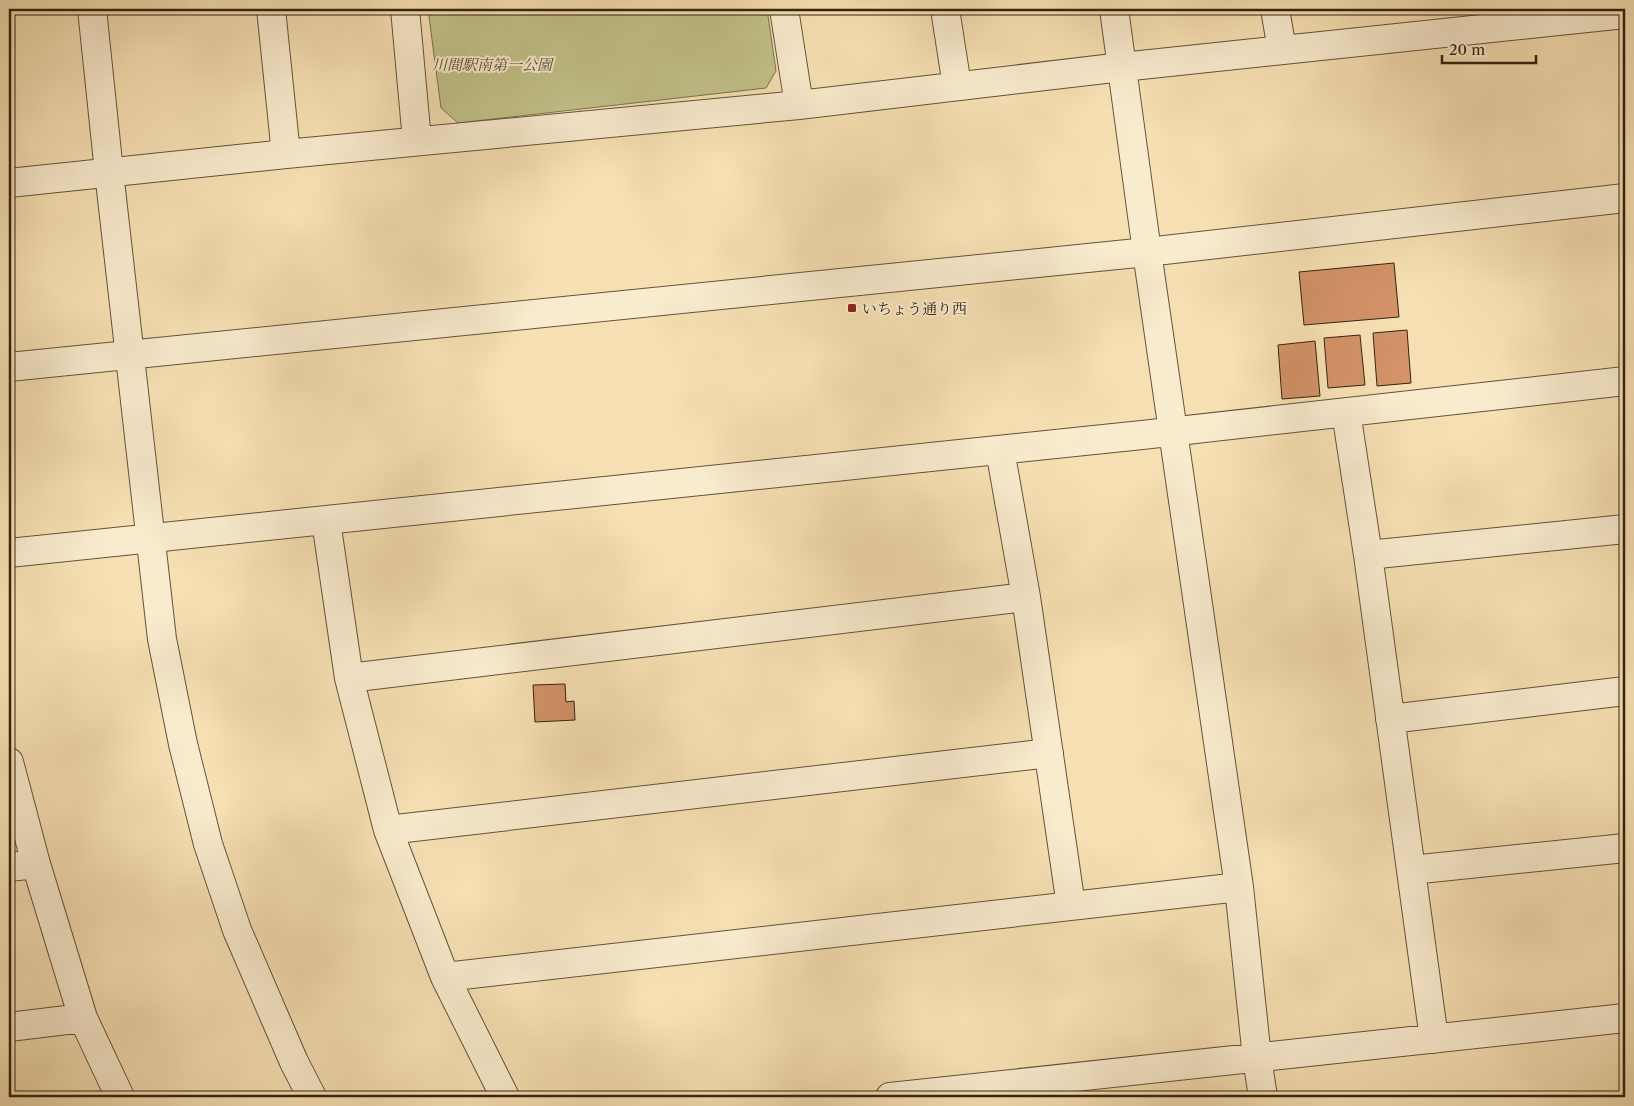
<svg xmlns="http://www.w3.org/2000/svg" width="1634" height="1106" font-family="'Libre Caslon Text','Noto Serif JP',serif">
<style>
.green{fill:#c2c189;stroke:#7a724e}
.building{fill:#d39268;stroke:#322413}
.lines{fill:none;stroke-linecap:round;stroke-linejoin:round}
.minor-casing{stroke:#63533b;stroke-width:30}
.minor{stroke:#f9ebce;stroke-width:28}
.poi-dot{fill:#8f2418;stroke:#f9ebce;stroke-width:2}
.labels{text-anchor:middle;dominant-baseline:central;stroke-width:4;stroke-linejoin:round;paint-order:stroke}
.park-label{font-size:15px;font-style:italic;fill:#564b30;stroke:#f9ebce}
.poi-label{font-size:15px;fill:#322413;stroke:#f9ebce;text-anchor:start}
</style>
<rect width="100%" height="100%" fill="#f6e0b3"/>
<filter id="stains"><feTurbulence type="fractalNoise" baseFrequency=".004" numOctaves="4"/><feColorMatrix values="0 0 0 0 .2 0 0 0 0 .09 0 0 0 0 .02 0 0 0 .5 -.17"/></filter>
<radialGradient id="worn" r=".72"><stop offset=".6" stop-color="#630" stop-opacity="0"/><stop offset="1" stop-color="#630" stop-opacity=".3"/></radialGradient>
<path class="green" d="M 428,9 L 767,9 L 776,71 L 766,88 L 458,123 L 441,108 Z"/>
<path class="building" d="M 1394,263 L 1399,317 L 1304,325 L 1299,272 Z
M 1407,330 L 1411,383 L 1377,386 L 1373,333 Z
M 1360,335 L 1365,385 L 1328,388 L 1324,338 Z
M 1315,341 L 1320,396 L 1282,399 L 1278,345 Z
M 565,684 L 566,702 L 574,701 L 575,720 L 535,722 L 533,685 Z"/>
<g class="lines">
<defs>
<path id="minor" d="M 92,9 L 109,172 L 162,639 L 183,744 L 208,844 L 237,930 L 294,1062 L 312,1097
M 271,9 L 286,154
M 405,9 L 417,141
M 784,9 L 799,105
M 945,9 L 957,86
M 1114,9 L 1147,252 L 1239,887 L 1257,1058 L 1263,1097
M 1275,9 L 1282,50
M 9,183 L 286,154 L 799,105 L 1122,67 L 1625,14
M 9,367 L 1147,252 L 1625,198
M 1346,412 L 1368,555 L 1434,1039
M 1000,450 L 1026,597 L 1071,906
M 326,521 L 349,678 L 388,830 L 445,977 L 505,1097
M 9,553 L 1142,435 L 1625,381
M 1368,555 L 1625,529
M 349,678 L 1026,597
M 1390,719 L 1625,691
M 9,762 L 36,864 L 83,1018 L 120,1097
M 388,830 L 1049,753
M 9,867 L 36,864
M 1411,870 L 1625,848
M 445,977 L 1239,887
M 9,1027 L 83,1018
M 890,1097 L 1625,1018"/>
</defs>
<use href="#minor" class="minor-casing"/>
<use href="#minor" class="minor"/>
</g>
<rect class="poi-dot" x="847" y="303" width="10" height="10" rx="2.5"/>
<g class="labels">
<g class="park-label">
<text x="492" y="64">川間駅南第一公園</text>
</g>
<g class="poi-label">
<text x="862" y="308">いちょう通り西</text>
</g>
</g>
<rect width="1634" height="1106" fill="none" stroke="#f6e0b3" stroke-width="30"/>
<rect x="10" y="10" width="1614" height="1086" fill="none" stroke="#322413" stroke-width="2.5"/>
<rect x="15" y="15" width="1604" height="1076" fill="none" stroke="#322413"/>
<path d="M1442 55v8h94v-8" fill="none" stroke="#322413" stroke-width="2.5"/>
<text x="1449" y="55" font-size="15" fill="#322413" stroke="#f9ebce" stroke-width="4" paint-order="stroke">20 m</text>
<rect width="100%" height="100%" filter="url(#stains)"/>
<rect width="100%" height="100%" fill="url(#worn)"/>
</svg>
